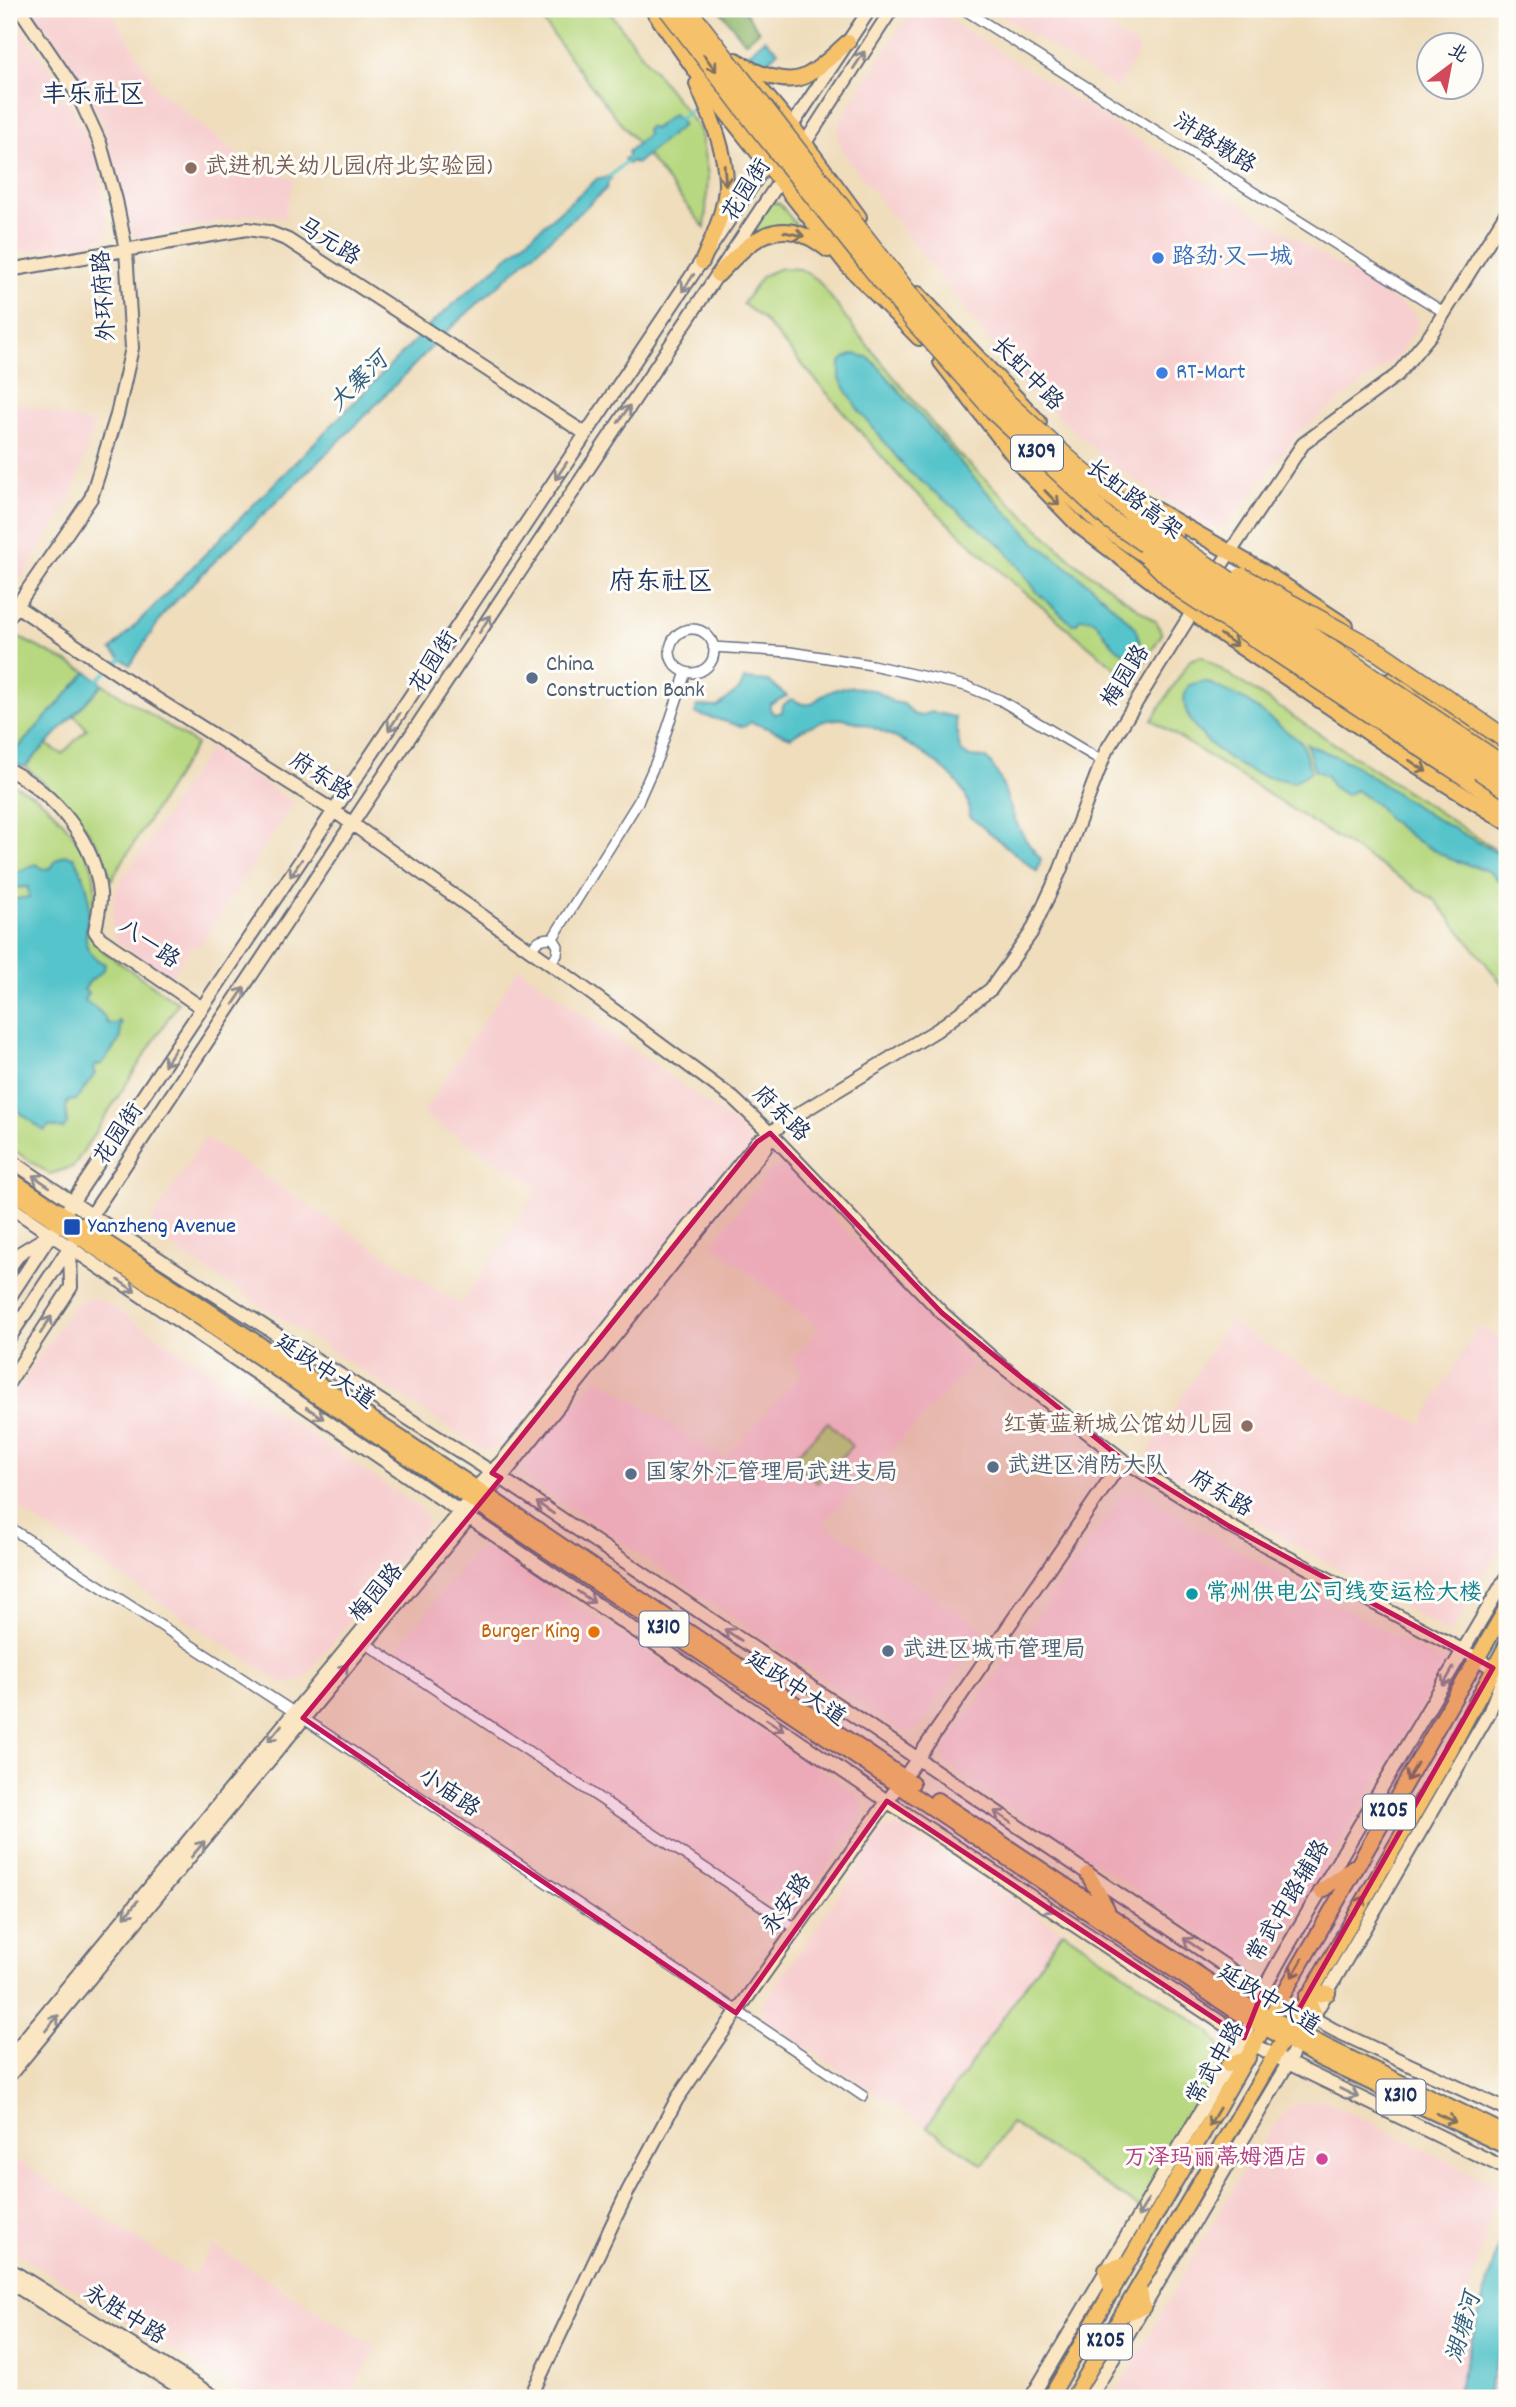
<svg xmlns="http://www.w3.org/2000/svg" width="1516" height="2407" font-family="Dekko,'LXGW WenKai TC',sans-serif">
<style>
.built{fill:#f7cfd0}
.green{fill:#b7d880;stroke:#69846f;stroke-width:2}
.forest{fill:#91b86e;stroke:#567466;stroke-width:2}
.water{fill:#57c4cb;stroke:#397a94;stroke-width:2}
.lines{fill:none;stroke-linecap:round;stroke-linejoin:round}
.stream{stroke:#57c4cb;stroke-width:3.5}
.street-casing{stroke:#656c7f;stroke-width:12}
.secondary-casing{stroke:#656c7f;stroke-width:16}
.primary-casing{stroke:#656c7f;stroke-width:18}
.highway-casing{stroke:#656c7f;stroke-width:21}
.street{stroke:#fff;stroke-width:9}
.secondary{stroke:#fbe6c4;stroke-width:12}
.primary{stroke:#f5c16b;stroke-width:14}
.highway{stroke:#f5c16b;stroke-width:18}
.highway-bridge-casing{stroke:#656c7f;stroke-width:21;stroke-linecap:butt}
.highway-bridge{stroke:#f5c16b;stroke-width:18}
.oneway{stroke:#8b8a91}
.oneway2{stroke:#7d7164}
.marked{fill:#c2185b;fill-opacity:0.2;stroke:#c2185b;stroke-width:5;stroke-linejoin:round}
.education-dot{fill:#8d6e63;stroke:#fdfcf7;stroke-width:2.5}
.shop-dot{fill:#3f7fe0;stroke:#fdfcf7;stroke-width:2.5}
.service-dot{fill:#5c6f8a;stroke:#fdfcf7;stroke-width:2.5}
.transit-dot{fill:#1a4fb4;stroke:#fdfcf7;stroke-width:2.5}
.culture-dot{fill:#0f9aa8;stroke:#fdfcf7;stroke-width:2.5}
.food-dot{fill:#e8710a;stroke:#fdfcf7;stroke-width:2.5}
.hotel-dot{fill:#d1479c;stroke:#fdfcf7;stroke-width:2.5}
.labels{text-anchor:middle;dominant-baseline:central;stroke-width:6;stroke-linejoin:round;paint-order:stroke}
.shield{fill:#fdfcf7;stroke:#5f6c8c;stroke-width:2}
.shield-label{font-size:21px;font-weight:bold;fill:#1b2f5e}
.street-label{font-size:23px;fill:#1b2f5e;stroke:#fdfcf7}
.education-label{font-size:23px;fill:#785e54;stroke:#fdfcf7;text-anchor:start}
.shop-label{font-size:23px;fill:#366cbe;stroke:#fdfcf7;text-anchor:start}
.service-label{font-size:23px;fill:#4e5e75;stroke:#fdfcf7;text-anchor:start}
.transit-label{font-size:23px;fill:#164399;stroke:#fdfcf7;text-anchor:start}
.culture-label{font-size:23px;fill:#0d838f;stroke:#fdfcf7;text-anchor:start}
.food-label{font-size:23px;fill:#c56008;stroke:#fdfcf7;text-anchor:end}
.hotel-label{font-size:23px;fill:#b23c85;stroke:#fdfcf7;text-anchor:end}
.water-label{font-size:24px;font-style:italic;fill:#2d5c7f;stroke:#fdfcf7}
.quarter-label{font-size:26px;fill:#1b2f5e;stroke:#fdfcf7}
</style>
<rect width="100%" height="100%" fill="#fdfcf7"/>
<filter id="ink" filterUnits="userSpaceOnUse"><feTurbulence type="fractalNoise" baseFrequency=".0143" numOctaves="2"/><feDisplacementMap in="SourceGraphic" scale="14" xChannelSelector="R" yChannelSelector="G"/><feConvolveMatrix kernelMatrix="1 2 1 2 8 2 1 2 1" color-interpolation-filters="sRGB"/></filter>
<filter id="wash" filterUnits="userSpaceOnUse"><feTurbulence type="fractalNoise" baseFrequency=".00686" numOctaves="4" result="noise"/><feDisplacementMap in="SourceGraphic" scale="28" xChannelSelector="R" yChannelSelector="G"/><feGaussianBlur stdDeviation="1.57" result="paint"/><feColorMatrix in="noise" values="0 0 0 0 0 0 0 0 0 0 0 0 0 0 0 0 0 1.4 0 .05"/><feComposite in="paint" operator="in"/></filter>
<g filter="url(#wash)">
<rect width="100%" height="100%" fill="#efddbc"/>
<path class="built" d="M 30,9 L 110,9 L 158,90 L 241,157 L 294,179 L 284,218 L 253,214 L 139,239 L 132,234 L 101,119 L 60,48 Z
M 932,9 L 1414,313 L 1417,321 L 1417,328 L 1396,358 L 1300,431 L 1225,527 L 1206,528 L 1108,462 L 1021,382 L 844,154 L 838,137 L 839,122 L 911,11 Z
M 991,9 L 1080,9 L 1140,48 L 1118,89 Z
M 9,12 L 59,82 L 97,157 L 109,231 L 101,241 L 9,254 Z
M 9,400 L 94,425 L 73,494 L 23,577 L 9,581 Z
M 210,748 L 294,803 L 199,948 L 192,945 L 171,977 L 120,944 L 112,932 L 114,893 Z
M 519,968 L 745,1131 L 750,1146 L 504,1445 L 485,1451 L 155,1236 L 152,1219 L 205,1137 L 461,1305 L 538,1188 L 422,1114 Z
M 787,1168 L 972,1365 L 823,1523 L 985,1630 L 917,1729 L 902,1731 L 529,1480 L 530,1459 L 597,1377 L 724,1459 L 803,1372 L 791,1360 L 821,1328 L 712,1244 L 772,1169 Z
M 98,1299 L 111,1306 L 313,1436 L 424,1511 L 428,1523 L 304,1679 L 284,1684 L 9,1502 L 9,1402 L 72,1308 L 83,1300 Z
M 1228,1321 L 1348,1394 L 1422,1423 L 1478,1326 L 1507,1343 L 1507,1535 L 1450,1634 L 1145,1458 Z
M 1126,1491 L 1140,1491 L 1191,1525 L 1446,1664 L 1276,1949 L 1243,1962 L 946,1763 L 943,1751 Z
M 490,1547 L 858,1795 L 863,1815 L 795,1912 L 785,1914 L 399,1661 L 399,1647 L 474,1552 Z
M 886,1827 L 901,1827 L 1063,1931 L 927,2127 L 763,2019 L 761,2007 Z
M 1327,2101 L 1499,2187 L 1465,2307 L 1507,2331 L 1507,2398 L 1113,2398 L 1240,2176 L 1286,2110 L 1303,2102 Z
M 9,2155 L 193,2276 L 213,2245 L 377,2349 L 347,2398 L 249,2398 L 9,2248 Z"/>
<path class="green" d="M 534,9 L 607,9 L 700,130 L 708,176 L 705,228 L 585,78 Z
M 771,202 L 780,204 L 802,233 L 754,236 L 750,233 Z
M 781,268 L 800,269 L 818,280 L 855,330 L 955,451 L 1074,562 L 1156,622 L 1162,634 L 1132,682 L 1011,581 L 904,482 L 762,318 L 743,304 L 762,276 Z
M 14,635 L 87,672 L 9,758 L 9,636 Z
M 1201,656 L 1507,857 L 1507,990 L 1436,901 L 1152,720 L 1190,660 Z
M 103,684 L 196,744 L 111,880 C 99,832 62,797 25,767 L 46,744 L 62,754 L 87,729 L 74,715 Z
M 9,782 C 18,787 29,791 38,798 C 58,814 91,850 94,876 C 98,901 88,930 103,951 L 178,1003 L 73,1167 L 50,1174 L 9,1147 Z
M 828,1422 L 852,1446 L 817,1483 L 792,1459 Z
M 1063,1931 L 1209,2031 L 1220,2045 L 1221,2067 L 1140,2208 L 1011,2123 L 983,2165 L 927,2127 Z"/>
<path class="forest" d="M 719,9 L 743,9 L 759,31 L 745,42 Z"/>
<path class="water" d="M 765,39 L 778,51 L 765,64 L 756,60 L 749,53 Z
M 673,114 L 683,125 L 636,164 L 632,161 L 628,164 L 624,159 L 628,157 L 628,152 L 647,135 L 646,130 L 649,127 L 654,129 Z
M 608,176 L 611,179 L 608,182 L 607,188 L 446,332 L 361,420 L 216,560 L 165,612 L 130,665 L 111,650 L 433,322 L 598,178 L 605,178 Z
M 854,354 L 867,357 L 878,366 L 973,477 L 1035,542 L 1091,586 L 1135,627 L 1140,642 L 1138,651 L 1131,657 C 1123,653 1115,648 1109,640 C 1100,630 1097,615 1080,619 L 1076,624 L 1072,624 L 1038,593 L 1003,547 L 907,470 L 857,408 L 840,379 L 840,363 L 846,357 Z
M 87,672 L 103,684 L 25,767 L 9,762 L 9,758 Z
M 744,679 L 768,681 L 787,696 L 770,704 L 770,709 L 774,714 L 782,712 L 783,705 L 792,699 L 802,704 L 812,704 C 821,695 835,688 848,687 C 856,686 864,691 875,690 L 893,702 L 904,704 L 913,714 L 920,716 L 932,712 L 955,717 L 960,750 L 970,757 L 986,758 C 999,771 1004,789 1010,806 C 1016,826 1027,844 1041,859 L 1037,872 C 1015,852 991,836 969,815 C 969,811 969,804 967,799 C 955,764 877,723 842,719 C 826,718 804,727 791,737 L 751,722 L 744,727 L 695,713 L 697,706 L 717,707 L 740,689 Z
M 1205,681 L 1247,701 L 1302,743 L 1311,772 L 1293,782 C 1281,779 1266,778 1255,773 C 1228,763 1167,717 1189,685 Z
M 1307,744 L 1351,763 L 1429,815 L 1505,857 L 1507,888 L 1488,871 L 1450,859 L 1417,841 L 1388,819 L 1377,805 L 1356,790 L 1346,795 L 1332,786 L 1327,776 L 1314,770 Z
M 65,855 L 74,857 C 81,871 88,884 89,900 C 91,926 73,949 105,964 L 104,970 L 90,981 L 84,990 L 88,993 L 84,1000 C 91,1005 98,1009 103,1015 C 108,1022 105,1024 116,1024 L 119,1021 L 122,1024 L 120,1027 L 121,1038 L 102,1064 L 96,1065 L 93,1070 L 95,1074 L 76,1100 L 68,1101 L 66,1107 L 67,1124 L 63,1129 L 49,1126 L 44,1131 L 18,1111 L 15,1104 L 9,1101 L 9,900 L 29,897 L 28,887 L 9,888 L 9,867 L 11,871 L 17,872 L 36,864 L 44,869 L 51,868 L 57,859 Z
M 1507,2215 L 1507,2325 L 1486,2398 L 1455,2398 Z"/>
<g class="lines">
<path class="stream" d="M 674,123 L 701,102
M 607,179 L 627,161
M 94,683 L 125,656"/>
</g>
</g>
<g filter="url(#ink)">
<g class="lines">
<defs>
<path id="street" d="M 963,9 L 1445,313
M670 651a22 22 0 1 1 44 0a22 22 0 1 1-44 0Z
M 713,647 L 790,652 L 872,665 L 966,686 L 1000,700 L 1102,761
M 553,938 L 638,802 L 658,757 L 686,672
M 531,950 C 538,940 540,938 553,938 L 558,946 L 557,955 L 550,963
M 9,1527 L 303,1718 L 863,2096
M 365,1643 L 797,1929"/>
<path id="secondary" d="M 801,149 L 892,9
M 9,270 L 247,229 L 268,232 L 288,240 L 586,434
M 1212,579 L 1303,444 L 1397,375 L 1431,334 L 1507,212
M 9,601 L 133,684 L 334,811 L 573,980 L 734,1099 L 770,1133 L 942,1313 L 998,1363 L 1123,1460 L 1229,1526 L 1477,1658 L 1503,1675
M 9,617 L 91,498 L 117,415 L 132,348 L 126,250 L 116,200 L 100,143 L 78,95 L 20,9
M 9,770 C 54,793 95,841 100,893 C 101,905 97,919 95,931 L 100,938 L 202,1008
M 9,1159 L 103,1223 L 501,1478 L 1249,1982 L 1334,2030 L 1507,2110
M 9,1206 L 887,1801 L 1255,2045 L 1288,2063 L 1507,2169
M 69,1207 L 870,9
M 87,1222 L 785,173
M 9,1268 L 20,1253 L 48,1236
M 9,1298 L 55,1228
M 9,1338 L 73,1242
M 9,1382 L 71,1287 L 70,1248
M 9,2058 L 471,1498 L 476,1488 L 502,1461 L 757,1142 L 787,1121 L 937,1030 L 991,989 L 1031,933 L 1060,871 L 1106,751 L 1196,606
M 9,2076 C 163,1891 315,1703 469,1518 L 485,1494 L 501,1478 L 765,1148 L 770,1134
M 9,2269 L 217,2398
M 9,2282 L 196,2398
M 530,2398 L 628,2191 L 677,2099 L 736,2013 L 904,1778 L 1123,1460
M 1031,2398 L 1244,2038 L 1263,1990 L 1282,1956 L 1507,1576
M 1090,2398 L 1288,2063 L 1296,2046 L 1489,1713 L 1507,1667"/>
<path id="primary" d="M 652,9 L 717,101 L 847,265 L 919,338
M 736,60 C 754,72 787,88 809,74 C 823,66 836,52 848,42
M 747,73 L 792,126 L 859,217
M 697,84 C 710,115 726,149 726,184 C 726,210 712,239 702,262
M 718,275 C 753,238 779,211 828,250
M 918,294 L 1039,422
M 941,362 L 1024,469 L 1079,526 L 1217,631 L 1428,773 L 1507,822
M 999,425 L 1023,453 L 1104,528 L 1154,562
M 1099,477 L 1261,570 L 1346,626
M 1128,500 L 1176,536
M 1391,680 L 1507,755
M 9,1178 L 485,1494 L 912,1783
M 9,1190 L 1234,2010 L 1319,2058 L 1507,2147
M 937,1800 L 1237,2000 L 1325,2046 L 1507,2134
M 1088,1874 L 1107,1909
M 1321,1891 L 1353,1867
M 1315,2014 L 1306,1997 L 1328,1993
M 1228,2065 L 1248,2058
M 1112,2293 L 1106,2270 L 1128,2263
M 1122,2315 L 1143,2307 L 1139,2286
M 1050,2398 L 1507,1607
M 1073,2398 L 1284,2039 L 1445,1760 L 1507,1644"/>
<path id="highway" d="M 1465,776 L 1507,806"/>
</defs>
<use href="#street" class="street-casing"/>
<use href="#secondary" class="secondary-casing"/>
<use href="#primary" class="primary-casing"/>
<use href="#highway" class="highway-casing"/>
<use href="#street" class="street"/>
<use href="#secondary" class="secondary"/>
<use href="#primary" class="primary"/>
<use href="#highway" class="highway"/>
<defs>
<path id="highway-bridge" d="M 668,9 L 755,123 L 915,322 L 997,414 L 1109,519 L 1507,789
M 687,9 L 925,315 L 1006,402 L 1079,469 L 1148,526 L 1507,768
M 1147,555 L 1181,589 L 1465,776
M 1242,577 L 1380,653 L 1507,740"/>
</defs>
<use href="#highway-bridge" class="highway-bridge-casing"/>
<use href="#highway-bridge" class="highway-bridge"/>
</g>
<defs><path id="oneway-shaft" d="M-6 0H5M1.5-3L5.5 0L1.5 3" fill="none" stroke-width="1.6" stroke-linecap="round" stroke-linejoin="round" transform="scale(1.75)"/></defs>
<g class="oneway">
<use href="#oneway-shaft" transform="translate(859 60) rotate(-57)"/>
<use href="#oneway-shaft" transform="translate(688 283) rotate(124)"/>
<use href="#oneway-shaft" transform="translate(624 414) rotate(-56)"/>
<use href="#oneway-shaft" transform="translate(561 471) rotate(124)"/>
<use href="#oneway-shaft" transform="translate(485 624) rotate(-57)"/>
<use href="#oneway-shaft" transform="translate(394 722) rotate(124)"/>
<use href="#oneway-shaft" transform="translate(296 868) rotate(124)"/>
<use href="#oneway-shaft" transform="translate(239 996) rotate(-56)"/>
<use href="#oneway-shaft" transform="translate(170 1057) rotate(124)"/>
<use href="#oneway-shaft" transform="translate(41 1181) rotate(-146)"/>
<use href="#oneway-shaft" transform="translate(127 1286) rotate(34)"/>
<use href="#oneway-shaft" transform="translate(46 1325) rotate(-57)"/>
<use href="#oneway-shaft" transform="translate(315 1413) rotate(34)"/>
<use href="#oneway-shaft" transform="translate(545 1508) rotate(-146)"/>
<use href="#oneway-shaft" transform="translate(586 1597) rotate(34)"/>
<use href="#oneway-shaft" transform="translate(733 1635) rotate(-146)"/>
<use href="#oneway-shaft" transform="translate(341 1672) rotate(-51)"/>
<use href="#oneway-shaft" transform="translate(1448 1677) rotate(120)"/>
<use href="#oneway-shaft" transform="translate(775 1725) rotate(34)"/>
<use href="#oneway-shaft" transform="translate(275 1733) rotate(129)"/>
<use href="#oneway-shaft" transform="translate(1003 1817) rotate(-146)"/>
<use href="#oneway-shaft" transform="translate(198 1849) rotate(-50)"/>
<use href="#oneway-shaft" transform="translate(1045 1906) rotate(34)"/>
<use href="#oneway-shaft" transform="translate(131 1909) rotate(129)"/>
<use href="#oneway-shaft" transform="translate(1192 1944) rotate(-146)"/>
<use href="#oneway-shaft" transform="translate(52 2023) rotate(-50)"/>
<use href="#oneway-shaft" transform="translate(1349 2093) rotate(26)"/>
<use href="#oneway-shaft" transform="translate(1143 2208) rotate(121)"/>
</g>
<g class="oneway2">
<use href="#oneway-shaft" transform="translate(710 63) rotate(53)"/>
<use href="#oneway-shaft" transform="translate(725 175) rotate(85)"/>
<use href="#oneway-shaft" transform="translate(794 234) rotate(12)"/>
<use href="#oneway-shaft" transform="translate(1052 498) rotate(46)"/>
<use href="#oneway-shaft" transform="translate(1229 640) rotate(34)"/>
<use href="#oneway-shaft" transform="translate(1418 766) rotate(34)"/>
<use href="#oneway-shaft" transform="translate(1412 1772) rotate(120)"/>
<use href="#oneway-shaft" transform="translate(1360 1905) rotate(-60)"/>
<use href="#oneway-shaft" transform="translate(1297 1968) rotate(120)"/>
<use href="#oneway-shaft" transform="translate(1214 2117) rotate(120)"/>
<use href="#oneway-shaft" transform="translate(1446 2118) rotate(25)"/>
</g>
</g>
<path class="marked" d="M 770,1133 L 942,1313 L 1123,1460 L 1229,1526 L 1493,1668 L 1298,2011 L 1263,1990 L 1244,2038 L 887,1801 L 736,2013 L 303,1718 L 501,1478 L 492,1473 L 757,1142 Z"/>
<g class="education-dot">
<circle cx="191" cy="168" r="7"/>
<circle cx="1247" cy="1426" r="7"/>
</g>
<g class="shop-dot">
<circle cx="1158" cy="258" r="7"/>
<circle cx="1162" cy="373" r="7"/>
</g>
<g class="service-dot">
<circle cx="532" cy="678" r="7"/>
<circle cx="993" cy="1467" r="7"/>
<circle cx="631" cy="1474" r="7"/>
<circle cx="888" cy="1651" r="7"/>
</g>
<rect class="transit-dot" x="63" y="1218" width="18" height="18" rx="3.5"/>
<circle class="culture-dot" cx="1192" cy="1594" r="7"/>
<circle class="food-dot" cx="594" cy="1632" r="7"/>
<circle class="hotel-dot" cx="1322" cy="2159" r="7"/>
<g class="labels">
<g class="shield">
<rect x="1011" y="435.5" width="52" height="35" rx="5"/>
<rect x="639.5" y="1611.5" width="49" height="35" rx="5"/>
<rect x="1363" y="1794.5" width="52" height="35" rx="5"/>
<rect x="1376.5" y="2079.5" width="49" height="35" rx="5"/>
<rect x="1080" y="2324.5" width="52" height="35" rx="5"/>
</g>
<g class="shield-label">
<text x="1037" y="453">X309</text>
<text x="664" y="1629">X310</text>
<text x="1389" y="1812">X205</text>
<text x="1401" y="2097">X310</text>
<text x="1106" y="2342">X205</text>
</g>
<g class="street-label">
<text transform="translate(1214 145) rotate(32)">浒路墩路</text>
<text transform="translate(748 191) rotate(-57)">花园街</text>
<text transform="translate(328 243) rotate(32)">马元路</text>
<text transform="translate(106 296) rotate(-94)">外环府路</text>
<text transform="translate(1026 375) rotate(46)">长虹中路</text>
<text transform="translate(1133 501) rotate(38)">长虹路高架</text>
<text transform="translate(435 663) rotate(-57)">花园街</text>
<text transform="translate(1127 677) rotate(-58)">梅园路</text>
<text transform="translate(320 778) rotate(33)">府东路</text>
<text transform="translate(148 945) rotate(35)">八一路</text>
<text transform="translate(780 1115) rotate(44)">府东路</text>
<text transform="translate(120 1135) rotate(-56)">花园街</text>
<text transform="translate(324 1373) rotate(34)">延政中大道</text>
<text transform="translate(1220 1495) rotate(31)">府东路</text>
<text transform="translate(378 1594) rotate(-50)">梅园路</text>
<text transform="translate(795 1690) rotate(34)">延政中大道</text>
<text transform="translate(448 1794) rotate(34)">小庙路</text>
<text transform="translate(1290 1902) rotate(-59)">常武中路辅路</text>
<text transform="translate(788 1905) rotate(-55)">永安路</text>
<text transform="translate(1268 2001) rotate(31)">延政中大道</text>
<text transform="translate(1217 2064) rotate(-60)">常武中路</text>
<text transform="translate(124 2316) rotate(32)">永胜中路</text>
</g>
<g class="education-label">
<text x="205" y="168">武进机关幼儿园(府北实验园)</text>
<text x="1233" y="1426" text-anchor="end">红黄蓝新城公馆幼儿园</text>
</g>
<g class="shop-label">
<text x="1172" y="258">路劲·又一城</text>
<text x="1176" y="373">RT-Mart</text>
</g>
<g class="service-label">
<text x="546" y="665">China<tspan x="546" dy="26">Construction Bank</tspan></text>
<text x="1007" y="1467">武进区消防大队</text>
<text x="645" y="1474">国家外汇管理局武进支局</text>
<text x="902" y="1651">武进区城市管理局</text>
</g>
<g class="transit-label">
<text x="88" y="1227">Yanzheng Avenue</text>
</g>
<g class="culture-label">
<text x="1206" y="1594">常州供电公司线变运检大楼</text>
</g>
<g class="food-label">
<text x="580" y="1632">Burger King</text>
</g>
<g class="hotel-label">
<text x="1308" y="2159">万泽玛丽蒂姆酒店</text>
</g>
<g class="water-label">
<text transform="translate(360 383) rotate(-45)">大寨河</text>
<text transform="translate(1465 2328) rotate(-74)">湖塘河</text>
</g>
<g class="quarter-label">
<text x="93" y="96">丰乐社区</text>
<text x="661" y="583">府东社区</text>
</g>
</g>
<rect width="1516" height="2407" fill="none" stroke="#fdfcf7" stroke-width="35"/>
<g transform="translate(1450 66) rotate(32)"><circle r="33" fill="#fdfcf7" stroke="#a3aaba" stroke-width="2"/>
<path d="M0-5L12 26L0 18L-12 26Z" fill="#d1495b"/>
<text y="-10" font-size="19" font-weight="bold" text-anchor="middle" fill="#1b2f5e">北</text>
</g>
</svg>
